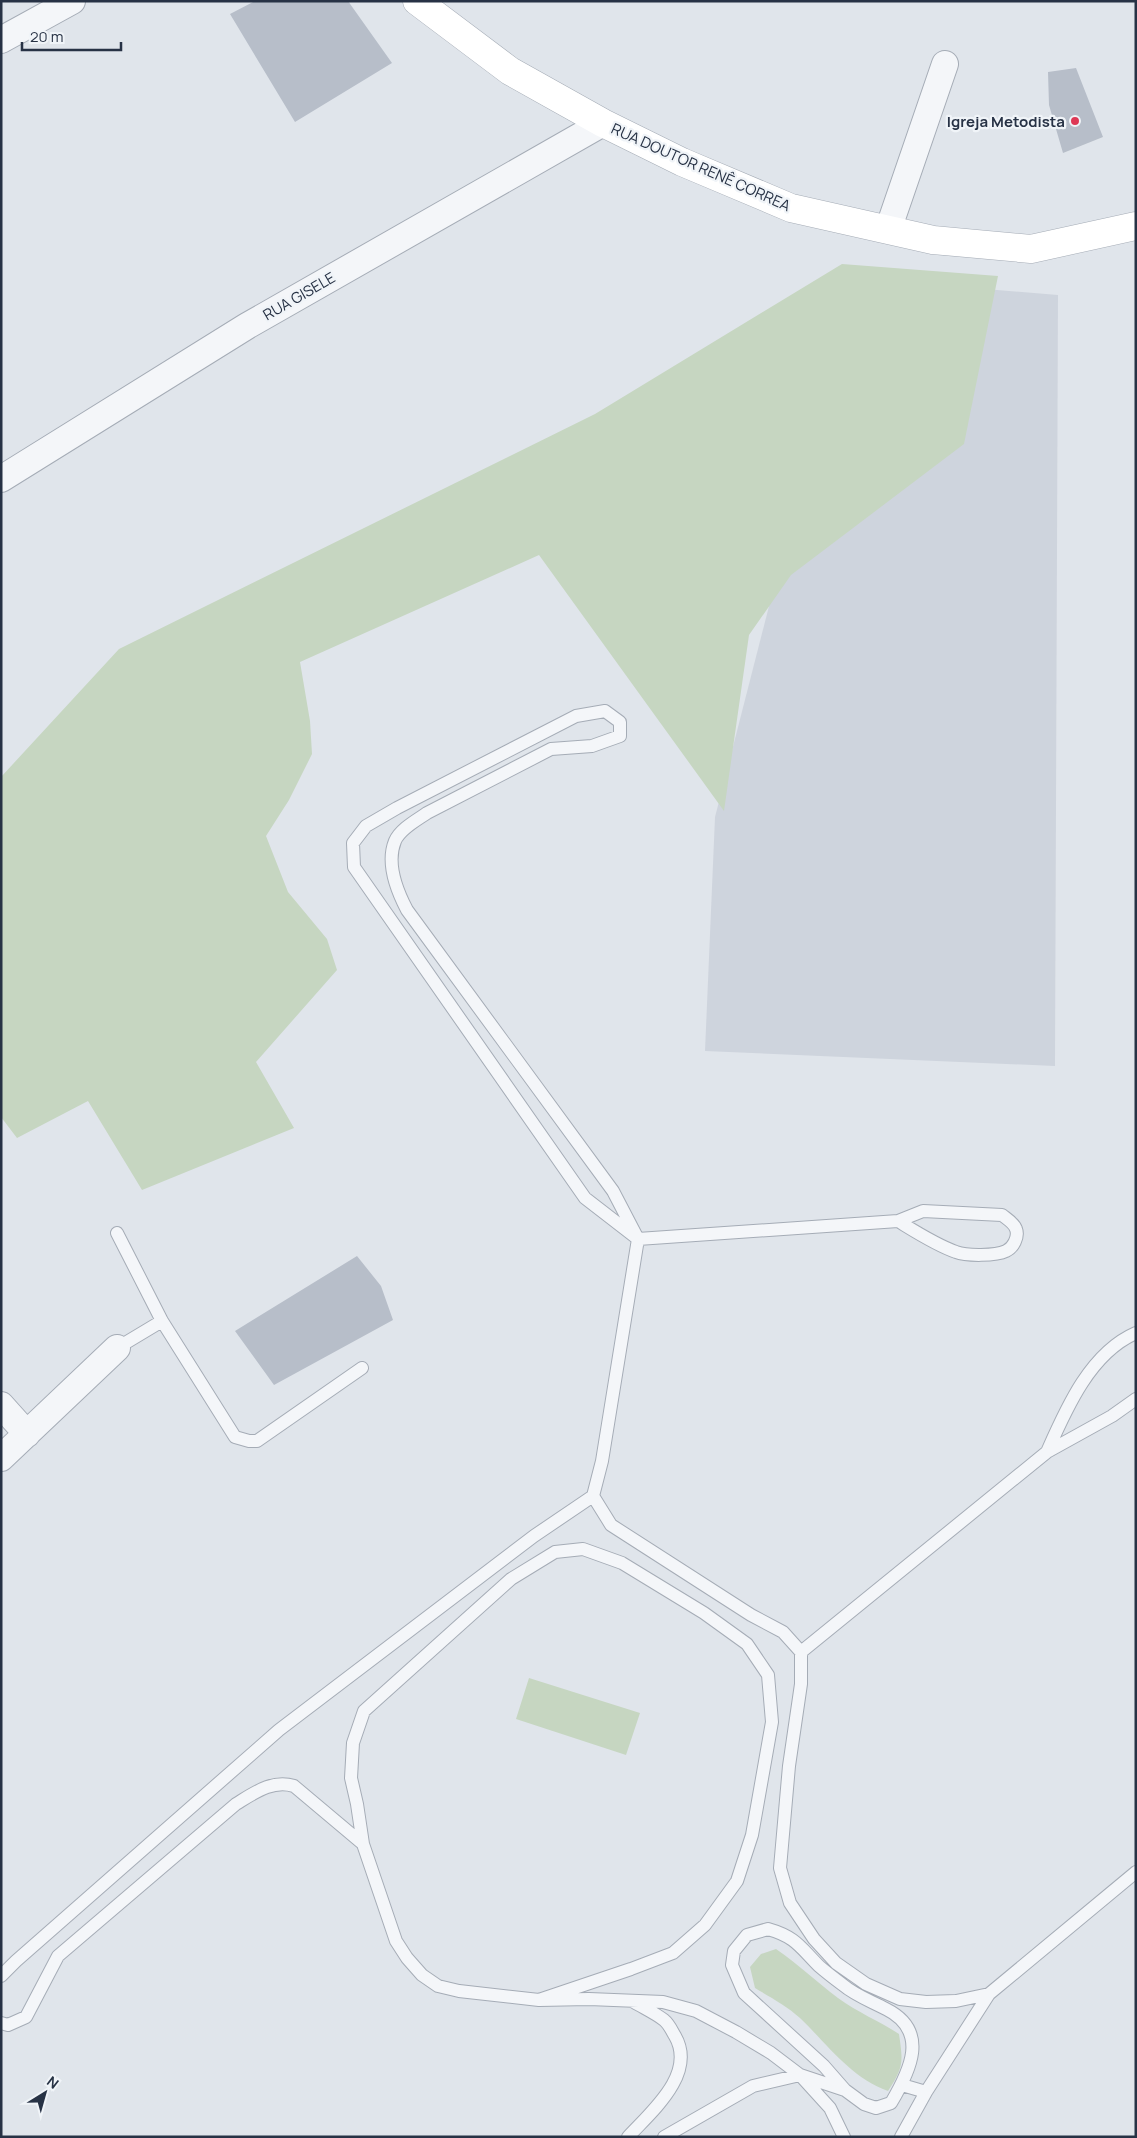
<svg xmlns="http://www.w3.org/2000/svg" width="1137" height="2138" font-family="Manrope,sans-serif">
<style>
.built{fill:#ced4dd}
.green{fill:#c6d6c1}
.building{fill:#b7bec9}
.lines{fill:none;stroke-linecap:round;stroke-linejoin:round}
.lane-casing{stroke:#a5acb6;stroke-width:14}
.street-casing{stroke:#a5acb6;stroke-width:28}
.secondary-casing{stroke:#a5acb6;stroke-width:29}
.lane{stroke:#f4f6f9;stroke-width:12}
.street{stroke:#f4f6f9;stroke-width:26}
.secondary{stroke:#fff;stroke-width:28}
.poi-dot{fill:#de3855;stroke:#f0f4f8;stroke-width:2}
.labels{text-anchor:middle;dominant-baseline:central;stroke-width:4.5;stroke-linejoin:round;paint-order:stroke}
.poi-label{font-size:15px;font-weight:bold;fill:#273245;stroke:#f0f4f8;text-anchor:end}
.street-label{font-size:15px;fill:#273245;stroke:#f0f4f8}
</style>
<rect width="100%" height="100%" fill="#e0e5eb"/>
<path class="built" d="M 853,278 L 1058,295 L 1055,1066 L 705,1051 L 715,817 Z"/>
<path class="green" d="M 842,264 L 998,276 L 964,444 L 791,575 L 749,635 L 724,811 L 539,555 L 300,662 L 310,721 L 312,754 L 289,800 L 266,836 L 288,892 L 327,939 L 337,970 L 256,1062 L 294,1128 L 142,1190 L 88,1101 L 17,1138 L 1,1117 L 1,777 L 119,649 L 595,414 Z
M 529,1678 L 640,1713 L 626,1755 L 516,1719 Z
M 776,1949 C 798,1964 817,1982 838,1998 C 857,2012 879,2021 899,2034 C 903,2062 904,2067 888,2091 C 851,2078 827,2044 800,2018 C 787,2006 770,1997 755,1988 L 750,1967 L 761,1954 Z"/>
<path class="building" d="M 255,1 L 348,1 L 392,63 L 295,122 L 230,14 Z
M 1076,68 L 1103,137 L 1063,153 L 1049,105 L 1048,72 Z
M 357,1256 L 381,1286 L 393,1320 L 274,1385 L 235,1331 Z"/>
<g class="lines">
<defs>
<path id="lane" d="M 923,1211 L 1002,1215 C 1007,1219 1014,1223 1016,1229 C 1019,1237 1013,1248 1006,1251 C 996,1256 966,1256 956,1252 C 936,1245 916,1232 898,1221 Z
M 117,1233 L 162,1321 L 235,1437 L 249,1441 L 257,1441 L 362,1368
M 117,1348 L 162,1321
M 1047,1452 C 1066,1409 1090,1353 1136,1333
M 593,1496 L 611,1525 L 751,1615 L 783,1632 L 801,1652 L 801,1684 L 789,1766 L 780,1868 L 790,1903 L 814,1939 L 836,1963 L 866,1984 L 900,1999 L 926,2002 L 956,2001 L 989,1994
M 801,1652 L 1047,1452 L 1112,1416 L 1136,1399
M 768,1929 C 796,1937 800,1947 819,1966 C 827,1973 835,1979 843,1985 C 856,1996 871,2001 886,2009 C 930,2031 910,2071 891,2103 L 876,2108 L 864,2104 L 845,2090 L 824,2066 L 744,1993 L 732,1965 L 734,1951 L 747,1935 Z
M 1,1976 L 16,1961 L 279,1730 L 534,1536 L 593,1496 L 602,1461 L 638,1239 L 613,1191 L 407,910 C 397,891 386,863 395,841 C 400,829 417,820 427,813 L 551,749 L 592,746 L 620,736 L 620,722 L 605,711 L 576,716 L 397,808 L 366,826 L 353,843 L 354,867 L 585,1198 L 638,1239 L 898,1221
M 539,2000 L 631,1969 L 673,1953 L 705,1925 L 737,1881 L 752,1835 L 772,1722 L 768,1675 L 747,1644 L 704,1613 L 622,1563 L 583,1549 L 555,1552 L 511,1579 L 364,1711 L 353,1743 L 351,1778 L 357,1804 L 363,1844 L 396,1941 L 407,1958 L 422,1975 L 438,1986 L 459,1991 L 539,2000 L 589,1999 L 663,2002 L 696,2011 L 736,2032 L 771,2053 L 800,2075 L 845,2090
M 1,2023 L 8,2025 L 26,2017 L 58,1956 L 236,1804 C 254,1793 273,1779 294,1786 L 363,1844
M 902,2085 L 926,2092
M 628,2137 C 651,2112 697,2074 675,2036 C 672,2031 669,2024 664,2020 C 655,2013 644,2008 634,2002
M 664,2137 L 753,2086 L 800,2075 L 830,2108 L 844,2137
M 901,2137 L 926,2092 L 989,1994 L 1136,1872"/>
<path id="street" d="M 1,40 L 72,1
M 888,230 L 945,64
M 1,479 L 247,326 L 603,123
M 1,1405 L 27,1434
M 1,1458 L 117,1348"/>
<path id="secondary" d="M 417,1 L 510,71 L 603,123 L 682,162 L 791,208 L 933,240 L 1031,249 L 1136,226"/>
</defs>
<use href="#lane" class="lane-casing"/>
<use href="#street" class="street-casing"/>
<use href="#secondary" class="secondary-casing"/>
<use href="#lane" class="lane"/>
<use href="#street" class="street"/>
<use href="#secondary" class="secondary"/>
</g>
<circle class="poi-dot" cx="1075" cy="121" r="5"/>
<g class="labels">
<g class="poi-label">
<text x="1065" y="121">Igreja Metodista</text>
</g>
<g class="street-label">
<text transform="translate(701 167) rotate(24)">RUA DOUTOR RENÊ CORREA</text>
<text transform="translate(299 296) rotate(-30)">RUA GISELE</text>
</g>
</g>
<rect width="1137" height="2138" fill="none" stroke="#273245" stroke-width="5"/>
<g transform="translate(45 2093) rotate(37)" stroke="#f0f4f8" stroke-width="4" paint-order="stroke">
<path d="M0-4L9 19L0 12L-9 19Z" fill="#273245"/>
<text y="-8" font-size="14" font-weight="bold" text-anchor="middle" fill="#273245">N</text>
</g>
<path d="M22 42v8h99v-8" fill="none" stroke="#273245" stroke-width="2.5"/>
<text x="30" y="42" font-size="15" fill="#273245" stroke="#f0f4f8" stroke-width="4" paint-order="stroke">20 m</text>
</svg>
